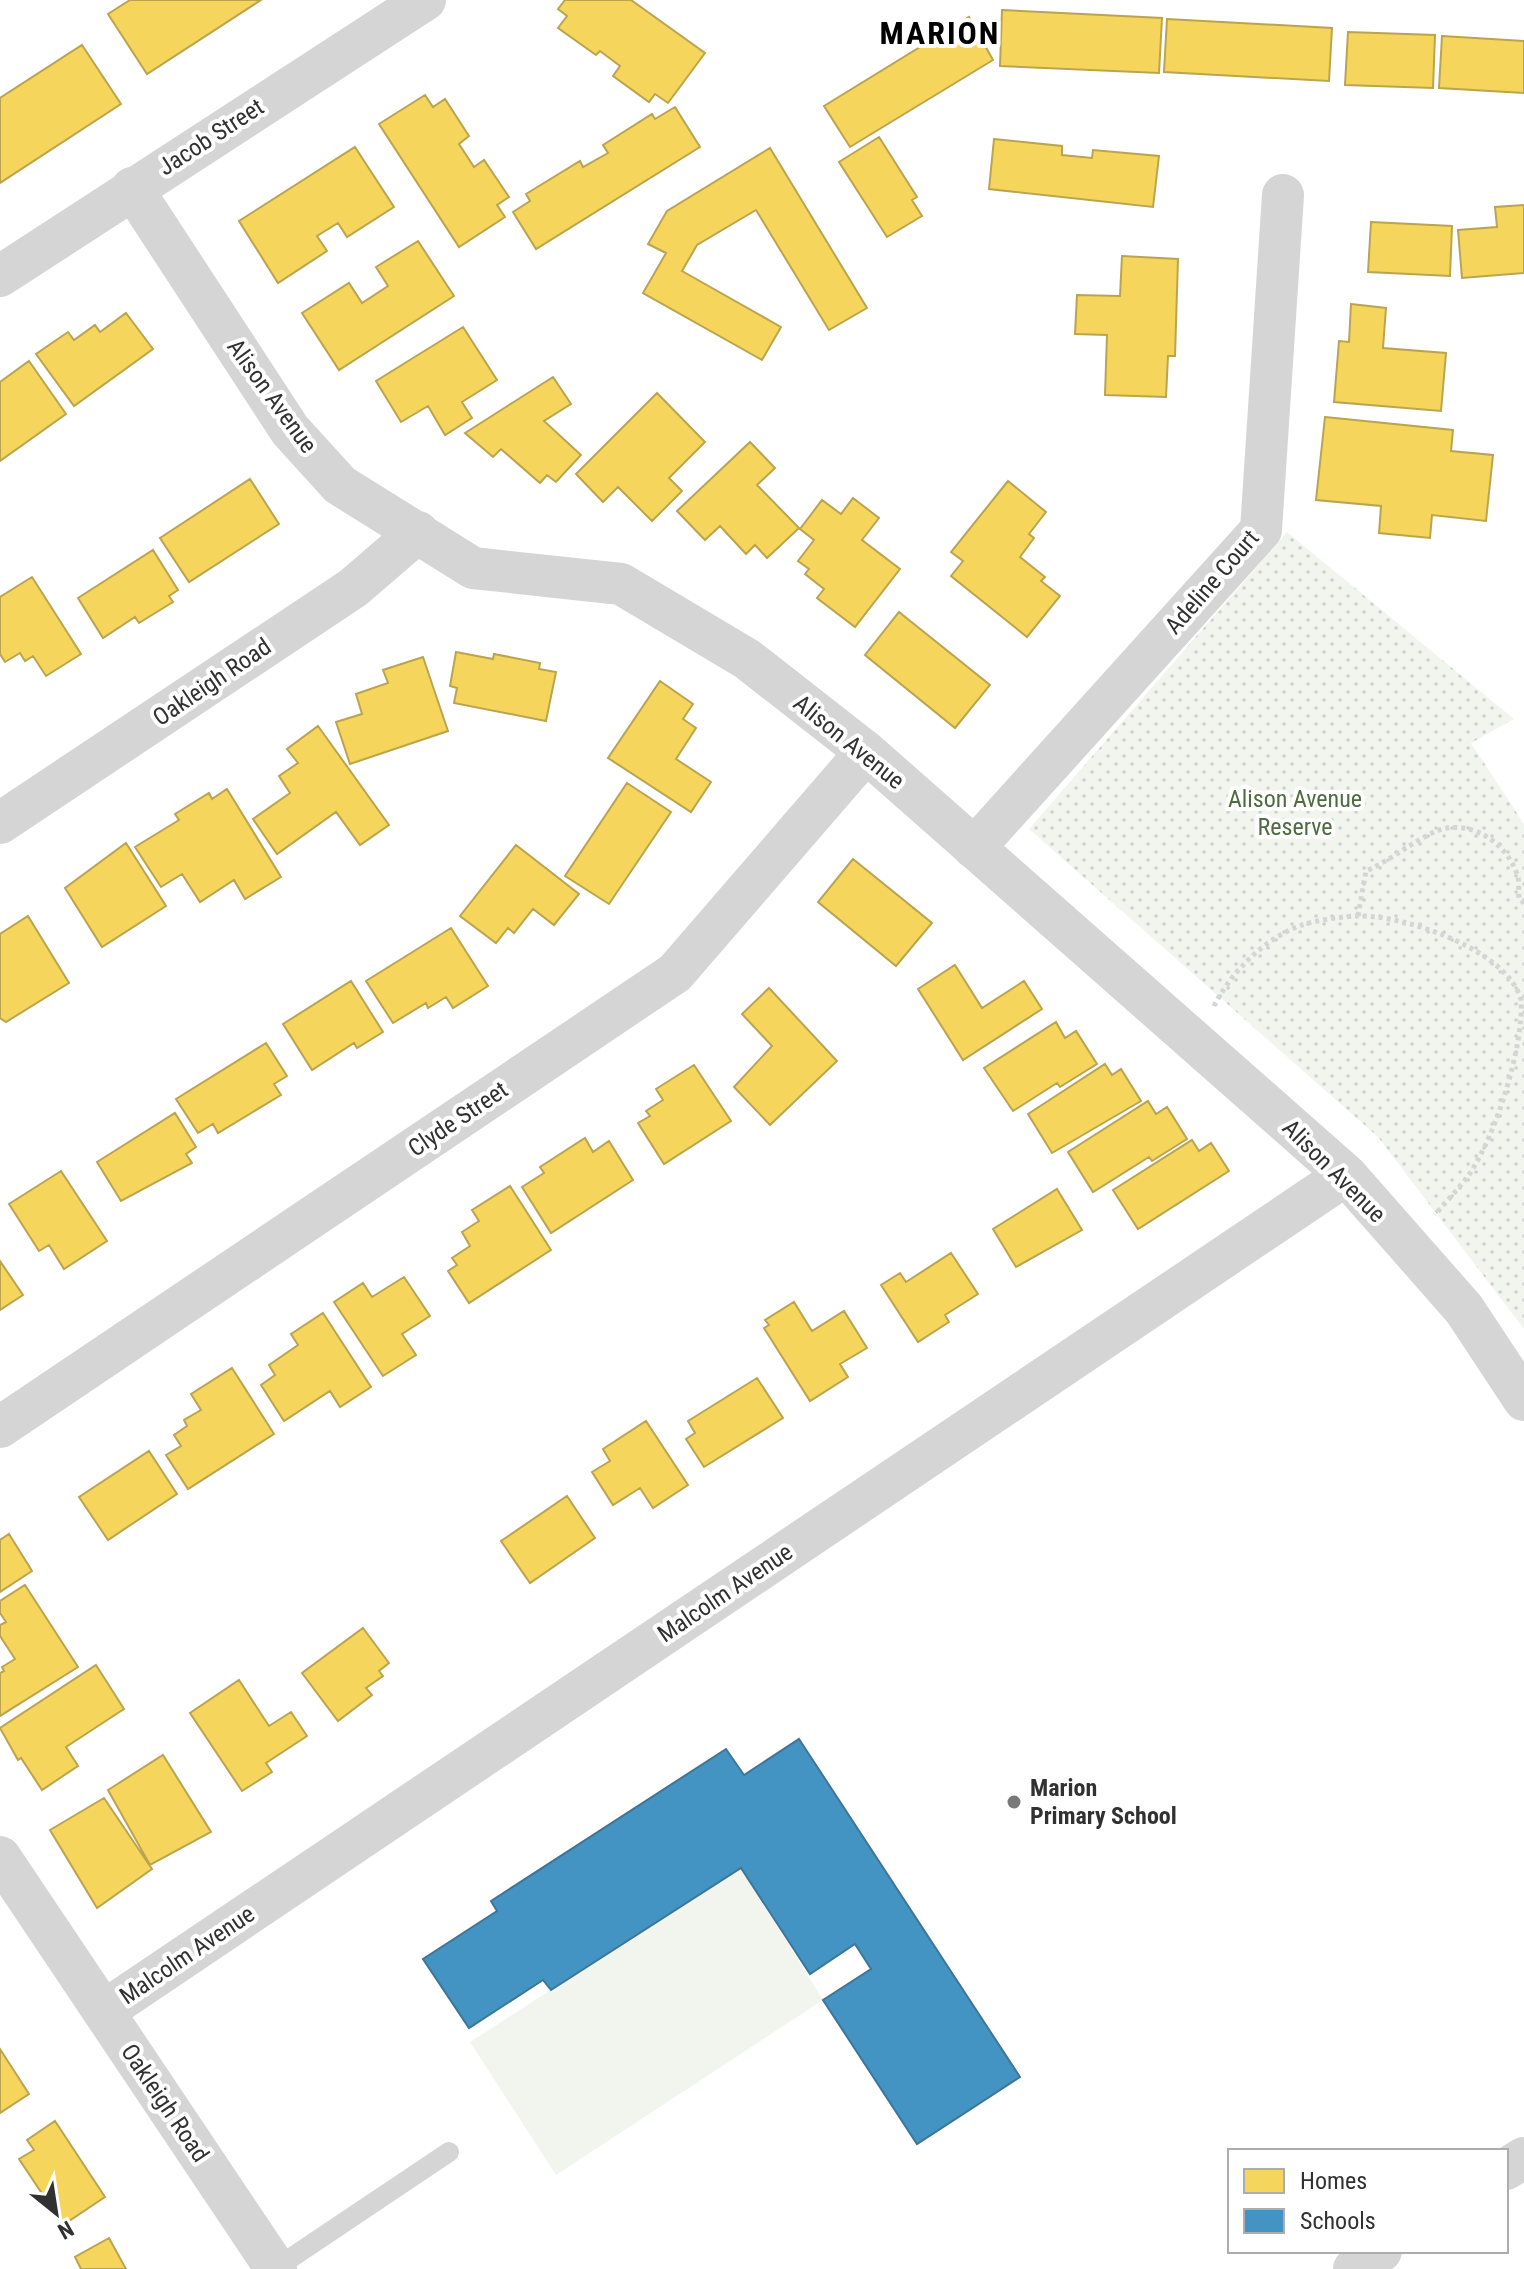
<svg xmlns="http://www.w3.org/2000/svg" width="1524" height="2269" font-family="'Roboto Condensed',sans-serif">
<style>
.park{fill:url(#park-dots)}
.pitch{fill:#f1f5ee}
.homes{fill:#f6d55c;stroke:#bba44f;stroke-width:2}
.schools{fill:#4393c3;stroke:#3e7697;stroke-width:2}
.lines{fill:none;stroke-linecap:round;stroke-linejoin:round}
.path{stroke:#d5d5d5;stroke-width:5;stroke-dasharray:4 4;stroke-linecap:butt}
.service{stroke:#d5d5d5;stroke-width:20}
.minor{stroke:#d5d5d5;stroke-width:42}
.poi-dot{fill:#797979;stroke:#fff;stroke-width:3}
.labels{text-anchor:middle;dominant-baseline:central;stroke-width:8;stroke-linejoin:round;paint-order:stroke}
.street-label{font-size:24px;fill:#313131;stroke:#fff}
.park-label{font-size:24px;fill:#4e6c40;stroke:#fff}
.poi-label{font-size:24px;font-weight:bold;fill:#313131;stroke:#fff;text-anchor:start}
.district-label{font-size:32px;font-weight:bold;letter-spacing:2px;fill:#000;stroke:#fff}
</style>
<defs>
<pattern id="park-dots" width="8" height="8" patternUnits="userSpaceOnUse" patternTransform="scale(2)"><rect width="8" height="8" fill="#f1f5ee"/><path d="M2 2h.1M6 6h.1" fill="none" stroke="#cfd2cd" stroke-width="1.8" stroke-linecap="round"/></pattern>
</defs>
<rect width="100%" height="100%" fill="#fff"/>
<path class="park" d="M 1287,532 L 1514,719 L 1471,743 L 1524,824 L 1524,1329 L 1378,1137 L 1029,829 Z"/>
<path class="pitch" d="M 741,1868 L 823,2000 L 556,2175 L 470,2042 Z"/>
<path class="homes" d="M 130,0 L 261,0 L 147,74 L 108,14 Z
M 565,0 L 631,0 L 705,53 L 668,103 L 655,94 L 649,102 L 613,76 L 620,66 L 600,51 L 596,55 L 558,28 L 567,16 L 558,9 Z
M 1002,10 L 1162,18 L 1159,73 L 1000,66 Z
M 969,17 L 993,60 L 850,147 L 824,106 Z
M 1167,19 L 1332,28 L 1329,81 L 1164,72 Z
M 1348,32 L 1435,35 L 1433,88 L 1345,85 Z
M 1442,36 L 1524,41 L 1524,93 L 1439,88 Z
M 82,45 L 121,104 L 0,183 L 0,98 Z
M 425,95 L 433,107 L 445,99 L 469,136 L 459,144 L 474,167 L 484,160 L 509,197 L 497,205 L 505,217 L 459,247 L 379,124 Z
M 675,107 L 700,147 L 536,249 L 513,212 L 530,201 L 526,194 L 580,161 L 583,167 L 608,153 L 603,145 L 652,114 L 655,119 Z
M 879,137 L 917,197 L 912,200 L 922,216 L 887,237 L 839,162 Z
M 994,139 L 1062,146 L 1062,155 L 1092,158 L 1093,150 L 1159,156 L 1153,207 L 989,189 Z
M 355,147 L 394,207 L 347,237 L 338,223 L 317,236 L 327,251 L 278,283 L 239,221 Z
M 770,148 L 867,308 L 829,330 L 756,210 L 697,245 L 682,271 L 781,327 L 762,360 L 643,293 L 666,253 L 648,244 L 667,211 Z
M 1524,205 L 1524,273 L 1462,278 L 1458,230 L 1497,227 L 1495,207 Z
M 1371,222 L 1452,226 L 1450,276 L 1368,272 Z
M 418,241 L 454,296 L 339,370 L 302,313 L 349,283 L 362,303 L 388,286 L 376,267 Z
M 1122,256 L 1178,259 L 1175,356 L 1168,356 L 1166,397 L 1105,395 L 1107,335 L 1075,334 L 1077,295 L 1120,296 Z
M 1351,304 L 1386,308 L 1383,348 L 1446,353 L 1441,411 L 1334,402 L 1339,341 L 1349,342 Z
M 126,313 L 153,349 L 74,406 L 36,354 L 68,332 L 74,340 L 95,325 L 100,332 Z
M 463,327 L 497,380 L 462,402 L 472,418 L 445,435 L 428,406 L 401,422 L 376,381 Z
M 29,361 L 66,414 L 0,461 L 0,382 Z
M 553,377 L 571,404 L 544,421 L 581,455 L 556,482 L 547,475 L 540,483 L 501,449 L 493,457 L 465,433 Z
M 657,393 L 705,442 L 669,478 L 682,491 L 652,521 L 618,487 L 603,502 L 576,474 Z
M 1325,417 L 1453,430 L 1451,451 L 1493,455 L 1486,521 L 1432,515 L 1430,538 L 1379,533 L 1381,506 L 1316,500 Z
M 750,442 L 775,468 L 757,485 L 799,528 L 767,558 L 755,545 L 746,554 L 720,526 L 705,540 L 677,511 Z
M 250,479 L 279,524 L 189,582 L 160,538 Z
M 1008,481 L 1046,512 L 1029,534 L 1034,538 L 1020,557 L 1045,577 L 1041,581 L 1060,596 L 1027,637 L 951,576 L 963,561 L 951,552 Z
M 853,498 L 879,518 L 862,540 L 900,569 L 855,627 L 817,598 L 824,589 L 805,574 L 809,569 L 798,561 L 814,540 L 800,529 L 822,500 L 841,514 Z
M 153,550 L 178,590 L 169,596 L 173,602 L 139,623 L 135,617 L 103,638 L 78,598 Z
M 32,577 L 81,654 L 46,676 L 33,656 L 25,661 L 20,653 L 5,662 L 0,654 L 0,597 Z
M 899,612 L 990,685 L 955,728 L 865,655 Z
M 456,652 L 493,659 L 494,654 L 540,663 L 539,669 L 556,672 L 546,721 L 454,703 L 457,688 L 450,686 Z
M 423,657 L 448,731 L 350,764 L 336,722 L 362,714 L 356,694 L 388,683 L 383,670 Z
M 660,681 L 693,704 L 683,719 L 696,728 L 676,759 L 711,782 L 691,812 L 608,758 Z
M 318,726 L 389,825 L 360,845 L 336,812 L 277,854 L 253,819 L 290,793 L 279,776 L 298,763 L 287,749 Z
M 627,783 L 671,812 L 609,904 L 565,876 Z
M 227,789 L 281,877 L 245,899 L 234,880 L 200,902 L 182,874 L 161,887 L 135,847 L 179,820 L 175,814 L 209,793 L 212,799 Z
M 126,843 L 166,906 L 102,947 L 65,888 Z
M 516,845 L 579,894 L 554,925 L 533,909 L 514,933 L 508,928 L 496,943 L 460,916 Z
M 853,859 L 932,923 L 896,966 L 818,902 Z
M 28,916 L 69,983 L 6,1022 L 0,1018 L 0,934 Z
M 451,928 L 488,986 L 453,1008 L 446,997 L 428,1008 L 426,1003 L 393,1023 L 366,981 Z
M 955,965 L 982,1008 L 1024,981 L 1042,1009 L 963,1060 L 918,989 Z
M 351,981 L 383,1032 L 357,1048 L 354,1043 L 312,1070 L 283,1024 Z
M 769,988 L 837,1061 L 770,1125 L 734,1087 L 772,1046 L 742,1014 Z
M 1056,1022 L 1065,1038 L 1076,1031 L 1097,1064 L 1060,1087 L 1057,1083 L 1013,1111 L 984,1068 Z
M 266,1043 L 287,1076 L 274,1084 L 281,1095 L 218,1133 L 213,1124 L 198,1133 L 176,1099 Z
M 1105,1064 L 1112,1075 L 1121,1069 L 1141,1101 L 1052,1153 L 1028,1114 Z
M 694,1065 L 731,1121 L 664,1164 L 638,1123 L 650,1116 L 646,1111 L 663,1100 L 656,1089 Z
M 1148,1101 L 1156,1114 L 1167,1107 L 1187,1139 L 1152,1161 L 1149,1157 L 1093,1192 L 1068,1152 Z
M 175,1113 L 196,1147 L 186,1154 L 192,1163 L 121,1201 L 97,1162 Z
M 585,1138 L 593,1152 L 609,1141 L 633,1180 L 551,1233 L 522,1187 L 544,1173 L 540,1167 Z
M 1192,1140 L 1199,1151 L 1211,1143 L 1229,1171 L 1138,1229 L 1113,1190 Z
M 61,1171 L 107,1241 L 64,1269 L 49,1245 L 39,1251 L 9,1204 Z
M 510,1186 L 551,1250 L 469,1303 L 448,1271 L 457,1265 L 452,1258 L 470,1246 L 462,1232 L 479,1221 L 472,1210 Z
M 1057,1189 L 1082,1230 L 1016,1267 L 993,1229 Z
M 951,1253 L 978,1294 L 945,1315 L 949,1322 L 918,1342 L 881,1285 L 900,1273 L 906,1282 Z
M 0,1261 L 23,1295 L 0,1310 Z
M 404,1277 L 430,1316 L 402,1334 L 416,1355 L 383,1376 L 334,1302 L 363,1283 L 372,1297 Z
M 794,1302 L 812,1331 L 844,1311 L 867,1348 L 840,1364 L 848,1377 L 810,1401 L 764,1328 L 769,1325 L 765,1320 Z
M 323,1313 L 371,1387 L 340,1407 L 330,1391 L 284,1421 L 261,1385 L 275,1375 L 269,1365 L 298,1345 L 291,1334 Z
M 232,1368 L 274,1434 L 188,1489 L 166,1455 L 181,1446 L 174,1435 L 187,1426 L 184,1420 L 201,1410 L 191,1394 Z
M 757,1378 L 783,1418 L 704,1467 L 686,1439 L 695,1433 L 688,1421 Z
M 646,1421 L 688,1485 L 653,1508 L 640,1488 L 613,1505 L 592,1472 L 610,1461 L 603,1449 Z
M 149,1451 L 177,1494 L 108,1540 L 79,1497 Z
M 567,1496 L 595,1538 L 530,1583 L 501,1541 Z
M 9,1534 L 32,1571 L 0,1592 L 0,1540 Z
M 25,1585 L 78,1667 L 0,1716 L 0,1673 L 4,1671 L 2,1667 L 15,1659 L 0,1636 L 0,1625 L 6,1622 L 0,1613 L 0,1601 Z
M 363,1628 L 389,1663 L 379,1671 L 383,1676 L 366,1688 L 372,1695 L 338,1721 L 302,1673 Z
M 96,1665 L 124,1709 L 66,1747 L 78,1766 L 42,1790 L 21,1758 L 18,1760 L 0,1728 Z
M 239,1680 L 269,1726 L 291,1712 L 307,1736 L 266,1763 L 272,1772 L 242,1791 L 190,1713 Z
M 163,1755 L 211,1832 L 150,1865 L 108,1790 Z
M 104,1798 L 152,1869 L 97,1908 L 50,1830 Z
M 0,2049 L 29,2094 L 0,2113 Z
M 55,2121 L 105,2197 L 63,2225 L 19,2159 L 34,2150 L 27,2140 Z
M 109,2238 L 126,2269 L 81,2269 L 75,2257 Z"/>
<path class="schools" d="M 799,1739 L 1020,2077 L 917,2144 L 823,2000 L 871,1969 L 855,1944 L 810,1974 L 741,1868 L 551,1990 L 543,1980 L 469,2028 L 423,1959 L 497,1911 L 491,1901 L 726,1749 L 744,1775 Z"/>
<g class="lines">
<path class="path" d="M 1358,916 L 1366,871 C 1391,860 1409,844 1432,833 C 1466,816 1505,840 1517,874 C 1520,881 1518,891 1519,899 L 1524,903
M 1214,1006 C 1231,972 1265,938 1302,925 C 1317,920 1340,917 1356,916 C 1403,914 1508,950 1521,1000 C 1524,1045 1496,1135 1470,1173 C 1460,1188 1446,1201 1435,1215"/>
<path class="service" d="M 276,2268 L 449,2152"/>
<path class="minor" d="M 132,188 L 290,430 L 340,485 L 473,568 L 621,584 L 747,659 L 866,752 L 1346,1175 L 1464,1309 L 1524,1400
M 0,276 L 425,0
M 0,823 L 353,588 L 418,532
M 974,848 L 1261,530 L 1283,195
M 0,1427 L 675,973 L 866,752
M 0,1857 L 276,2269
M 104,2011 L 1346,1175
M 1506,2169 L 1524,2158
M 1354,2269 L 1381,2251"/>
</g>
<circle class="poi-dot" cx="1014" cy="1802" r="8"/>
<g class="labels">
<g class="street-label">
<text transform="translate(211 137) rotate(-33)">Jacob Street</text>
<text transform="translate(272 396) rotate(54)">Alison Avenue</text>
<text transform="translate(1212 582) rotate(-49)">Adeline Court</text>
<text transform="translate(212 682) rotate(-34)">Oakleigh Road</text>
<text transform="translate(849 742) rotate(39)">Alison Avenue</text>
<text transform="translate(458 1119) rotate(-34)">Clyde Street</text>
<text transform="translate(1334 1171) rotate(45)">Alison Avenue</text>
<text transform="translate(725 1593) rotate(-34)">Malcolm Avenue</text>
<text transform="translate(187 1955) rotate(-34)">Malcolm Avenue</text>
<text transform="translate(165 2103) rotate(56)">Oakleigh Road</text>
</g>
<g class="park-label">
<text x="1295" y="799">Alison Avenue<tspan x="1295" dy="28">Reserve</tspan></text>
</g>
<g class="poi-label">
<text x="1030" y="1788">Marion<tspan x="1030" dy="28">Primary School</tspan></text>
</g>
<g class="district-label">
<text x="940" y="33">MARION</text>
</g>
</g>
<rect x="1228" y="2149" width="280" height="104" fill="#ffffff" stroke="#adadad" stroke-width="2"/>
<rect x="1244" y="2169" width="40" height="24" fill="#f6d55c" stroke="#adadad" stroke-width="2"/>
<text x="1300" y="2189" font-size="24" fill="#313131">Homes</text>
<rect x="1244" y="2209" width="40" height="24" fill="#4393c3" stroke="#adadad" stroke-width="2"/>
<text x="1300" y="2229" font-size="24" fill="#313131">Schools</text>
<g transform="translate(56 2213) rotate(150)" stroke="#ffffff" stroke-width="6" paint-order="stroke">
<path d="M0-6L14 30L0 20L-14 30Z" fill="#313131"/>
<text y="-12" font-size="22" font-weight="bold" text-anchor="middle" fill="#313131">N</text>
</g>
</svg>
